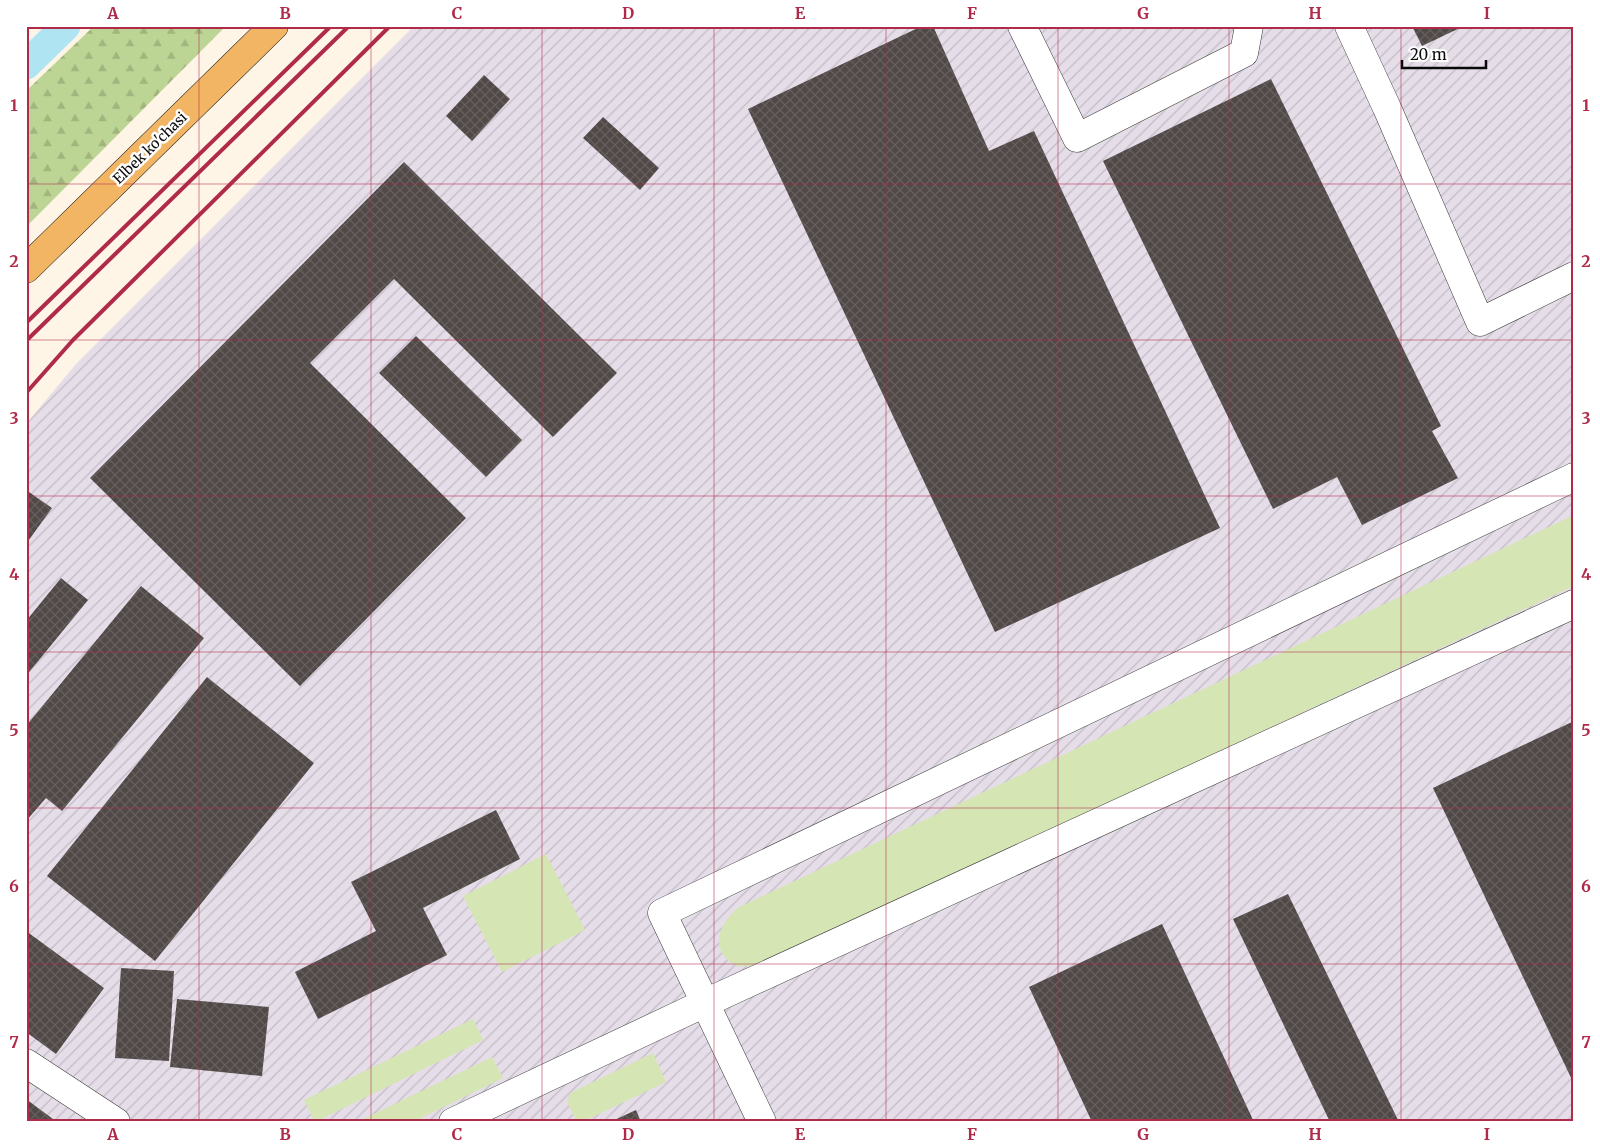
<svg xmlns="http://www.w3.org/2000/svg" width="1600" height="1148" font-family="Merriweather,serif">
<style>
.industrial{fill:url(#industrial-furrows)}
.grass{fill:#d6e5b4}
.forest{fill:url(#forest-firs)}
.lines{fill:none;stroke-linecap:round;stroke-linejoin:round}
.canal{stroke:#afe5f2;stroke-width:29}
.building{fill:url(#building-cross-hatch)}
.minor-casing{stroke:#3c3c3c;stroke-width:29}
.major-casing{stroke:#1a1a1a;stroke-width:29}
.minor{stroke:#fff;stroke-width:28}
.major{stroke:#f1b564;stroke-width:28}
.rail{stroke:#b02a49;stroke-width:4}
.grid{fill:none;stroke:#b02a49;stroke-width:1;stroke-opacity:0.55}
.labels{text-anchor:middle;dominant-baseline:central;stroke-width:5;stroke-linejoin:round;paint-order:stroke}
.street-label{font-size:14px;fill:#090909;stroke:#fff}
.neatline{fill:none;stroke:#b02a49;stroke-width:2}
.grid-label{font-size:16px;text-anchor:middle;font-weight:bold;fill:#b02a49}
</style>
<defs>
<pattern id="industrial-furrows" width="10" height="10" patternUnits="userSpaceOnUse" patternTransform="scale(1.25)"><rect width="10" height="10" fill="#e5dde8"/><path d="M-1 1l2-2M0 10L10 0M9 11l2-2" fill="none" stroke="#c3bcc6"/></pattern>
<pattern id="forest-firs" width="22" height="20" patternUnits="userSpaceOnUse" patternTransform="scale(1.25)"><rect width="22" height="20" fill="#bdd594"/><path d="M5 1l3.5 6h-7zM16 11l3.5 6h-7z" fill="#a1b67e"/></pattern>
<pattern id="building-cross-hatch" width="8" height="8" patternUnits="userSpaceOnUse" patternTransform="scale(1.25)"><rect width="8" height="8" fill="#514947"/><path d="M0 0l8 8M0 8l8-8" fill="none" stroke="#655f5d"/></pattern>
</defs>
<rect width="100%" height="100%" fill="#fef5e7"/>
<path class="industrial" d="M 414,26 L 1574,26 L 1574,1122 L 26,1122 L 26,424 L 76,364 Z"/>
<path class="grass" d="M 1574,515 L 1574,586 L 765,963 C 757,965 747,967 738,966 C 734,965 728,961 725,957 C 711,940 724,919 739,907 Z
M 546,854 L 585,930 L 502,972 L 463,896 Z
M 473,1019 L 483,1040 L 315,1122 L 304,1100 Z
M 653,1053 L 666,1082 L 582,1122 L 577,1122 L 567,1102 L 570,1093 Z
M 492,1057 L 503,1078 L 413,1122 L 357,1122 Z"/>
<path class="forest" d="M 94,26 L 226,26 L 26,227 L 26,91 Z"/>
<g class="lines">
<path class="canal" d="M 26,65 L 66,26"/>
</g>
<path class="building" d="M 922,26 L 933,26 L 989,151 L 1034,131 L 1220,528 L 995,632 L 748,109 Z
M 1412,26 L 1464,26 L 1422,46 Z
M 484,75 L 510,99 L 472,141 L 446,116 Z
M 1271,79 L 1441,426 L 1432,431 L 1458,478 L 1362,525 L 1337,477 L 1273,509 L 1103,161 Z
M 603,117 L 659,168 L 640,190 L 583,138 Z
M 404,162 L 617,373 L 553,437 L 394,279 L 310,363 L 466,518 L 300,686 L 90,478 Z
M 416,336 L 522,440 L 486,477 L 379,373 Z
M 26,490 L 52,508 L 26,544 Z
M 61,578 L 88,600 L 26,676 L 26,621 Z
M 141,586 L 204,638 L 62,811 L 46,798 L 26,821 L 26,726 Z
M 207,677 L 314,763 L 155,961 L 47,876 Z
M 1574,721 L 1574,1084 L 1433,788 Z
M 496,810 L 520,859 L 423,908 L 447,955 L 318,1019 L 295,972 L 376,931 L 351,882 Z
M 1288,894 L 1399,1122 L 1330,1122 L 1233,919 Z
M 1162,924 L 1254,1122 L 1092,1122 L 1029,987 Z
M 26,931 L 104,988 L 56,1054 L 26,1032 Z
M 121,968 L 174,971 L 169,1061 L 115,1058 Z
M 177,999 L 269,1007 L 262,1076 L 170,1067 Z
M 26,1099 L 57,1122 L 26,1122 Z
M 636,1110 L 641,1122 L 610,1122 Z"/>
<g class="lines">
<defs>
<path id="minor" d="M 1022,26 L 1077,138 L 1244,53 L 1249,26
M 1349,26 L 1387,108 L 1480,322 L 1574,276
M 26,1063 L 116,1122
M 453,1122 L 705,1003 L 1574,604
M 762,1122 L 662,913 L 1574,477"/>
<path id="major" d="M 26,269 L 274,26"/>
</defs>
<use href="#minor" class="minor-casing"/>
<use href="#major" class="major-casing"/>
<use href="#minor" class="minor"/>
<use href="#major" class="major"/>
<path class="rail" d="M 26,323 L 331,26
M 26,341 L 349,26
M 26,393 L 73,340 L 390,26"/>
</g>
<path class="grid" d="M 199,26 L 199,1122M 371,26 L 371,1122M 542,26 L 542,1122M 714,26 L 714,1122M 886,26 L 886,1122M 1058,26 L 1058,1122M 1229,26 L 1229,1122M 1401,26 L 1401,1122M 26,184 L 1574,184M 26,340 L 1574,340M 26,496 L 1574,496M 26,652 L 1574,652M 26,808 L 1574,808M 26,964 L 1574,964"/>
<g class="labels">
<g class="street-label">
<text transform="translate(150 148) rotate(-44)">Elbek ko'chasi</text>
</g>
</g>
<rect width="1600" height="1148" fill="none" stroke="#ffffff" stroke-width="55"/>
<path d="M1402 60v8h84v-8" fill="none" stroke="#090909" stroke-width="2.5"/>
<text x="1410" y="60" font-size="15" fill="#090909" stroke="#ffffff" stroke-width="4" paint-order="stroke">20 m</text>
<rect x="28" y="28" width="1544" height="1092" class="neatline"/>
<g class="grid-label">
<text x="113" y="19">A</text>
<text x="285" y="19">B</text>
<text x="457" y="19">C</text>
<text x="628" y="19">D</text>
<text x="800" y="19">E</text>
<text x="972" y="19">F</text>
<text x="1143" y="19">G</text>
<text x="1315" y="19">H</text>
<text x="1487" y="19">I</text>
<text x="14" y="111">1</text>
<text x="1586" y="111">1</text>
<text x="14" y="267">2</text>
<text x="1586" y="267">2</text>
<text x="14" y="424">3</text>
<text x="1586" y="424">3</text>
<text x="14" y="580">4</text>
<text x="1586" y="580">4</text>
<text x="14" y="736">5</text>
<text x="1586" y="736">5</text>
<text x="14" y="892">6</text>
<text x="1586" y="892">6</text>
<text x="14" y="1048">7</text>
<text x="1586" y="1048">7</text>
<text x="113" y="1140">A</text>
<text x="285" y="1140">B</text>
<text x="457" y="1140">C</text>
<text x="628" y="1140">D</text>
<text x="800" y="1140">E</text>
<text x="972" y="1140">F</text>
<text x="1143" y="1140">G</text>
<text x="1315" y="1140">H</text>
<text x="1487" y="1140">I</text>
</g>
</svg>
